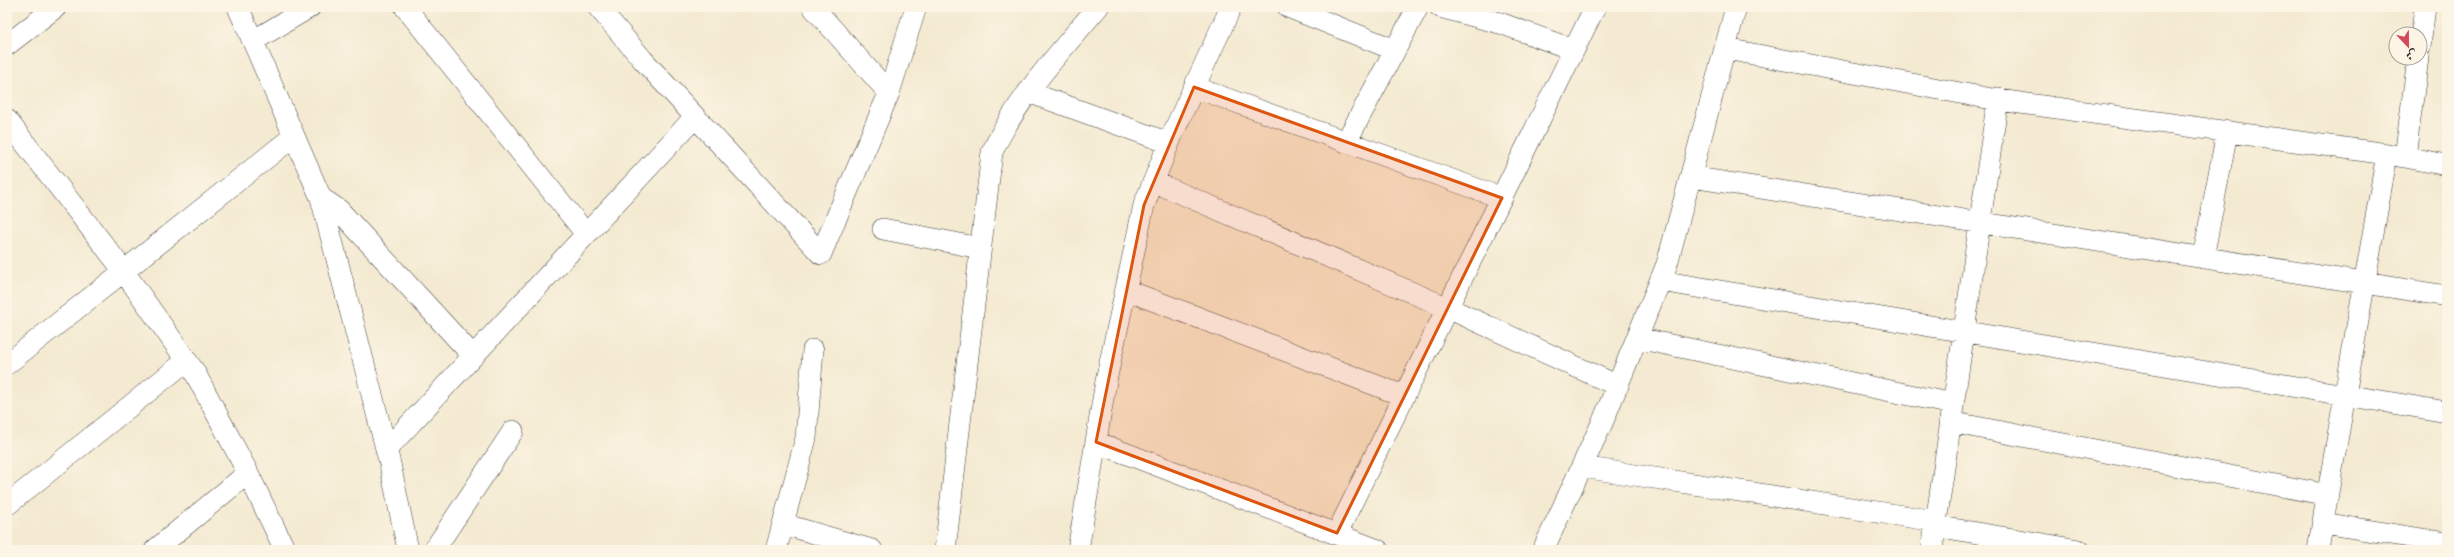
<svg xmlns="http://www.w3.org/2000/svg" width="2454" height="557" font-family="'Libre Caslon Text',Amiri,serif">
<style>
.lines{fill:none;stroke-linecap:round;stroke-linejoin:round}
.minor-casing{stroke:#3c3b37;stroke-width:22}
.minor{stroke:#fff;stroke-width:21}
.marked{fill:#de560d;fill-opacity:0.2;stroke:#de560d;stroke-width:3;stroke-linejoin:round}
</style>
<rect width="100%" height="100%" fill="#fcf5e5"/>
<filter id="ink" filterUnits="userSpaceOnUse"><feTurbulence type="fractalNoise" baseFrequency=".025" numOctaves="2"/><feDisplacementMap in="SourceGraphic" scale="8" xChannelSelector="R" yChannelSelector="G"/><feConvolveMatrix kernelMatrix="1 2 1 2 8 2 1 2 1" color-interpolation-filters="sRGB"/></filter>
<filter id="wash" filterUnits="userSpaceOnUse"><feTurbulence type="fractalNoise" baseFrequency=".012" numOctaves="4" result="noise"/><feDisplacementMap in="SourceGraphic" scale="16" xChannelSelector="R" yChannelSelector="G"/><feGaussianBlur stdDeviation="0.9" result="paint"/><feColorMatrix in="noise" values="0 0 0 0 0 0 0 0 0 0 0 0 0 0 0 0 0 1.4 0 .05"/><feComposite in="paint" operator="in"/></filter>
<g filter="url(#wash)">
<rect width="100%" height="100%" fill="#f4ead2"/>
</g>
<g filter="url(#ink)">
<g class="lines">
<defs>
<path id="minor" d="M 238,7 L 321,198 L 390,464 L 408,550
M 405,7 L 586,234
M 598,7 L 643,60 L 821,254 L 889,93 L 916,7
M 813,7 L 889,93
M 1288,7 L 1395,50
M 1440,7 L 1500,23 L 1574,50
M 253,41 L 310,7
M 7,45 L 56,7
M 2420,46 L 2425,7
M 1726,49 L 1992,99 L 2387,154
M 1194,87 L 1502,198
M 1028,92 L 1169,143
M 7,120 L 120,266 L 194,371 L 248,473 L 285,550
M 1346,142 L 1418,7
M 2405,157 L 2447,165
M 1691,177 L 2447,296
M 1154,182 L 1448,308 L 1618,386
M 321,198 L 339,210 L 473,356
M 883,229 L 980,248
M 2203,258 L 2227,132
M 1660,281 L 2447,412
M 1126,290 L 1404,396
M 1637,338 L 1953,404
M 7,364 L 294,136
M 1950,422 L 2328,495
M 1096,442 L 1378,550
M 386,450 L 695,117
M 1582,467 L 1936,521
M 7,505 L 186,361
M 2323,523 L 2447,543
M 783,524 L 872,550
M 1935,526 L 2079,550
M 1337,533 L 1595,7
M 155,550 L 248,473
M 434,550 L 513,431
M 776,550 L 806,438 L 813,350
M 945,550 L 992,152 C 1018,97 1059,53 1098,7
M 1078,550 L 1106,381 L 1144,205 L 1173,133 L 1231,7
M 1543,550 L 1603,421 L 1667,264 L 1736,7
M 1932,550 L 1998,98
M 2318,550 L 2387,154 L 2405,157 L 2418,58"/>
</defs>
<use href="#minor" class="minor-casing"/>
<use href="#minor" class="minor"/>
</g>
</g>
<path class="marked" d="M 1194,87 L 1502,198 L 1337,533 L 1096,442 L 1144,205 Z"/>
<rect width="2454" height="557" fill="none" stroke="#fcf5e5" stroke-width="24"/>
<g transform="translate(2408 46) rotate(158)"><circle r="19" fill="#fcf5e5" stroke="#a29e95"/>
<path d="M0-3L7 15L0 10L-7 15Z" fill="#d1495b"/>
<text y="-6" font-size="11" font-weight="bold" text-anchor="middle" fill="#1c1c1c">ش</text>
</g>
</svg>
